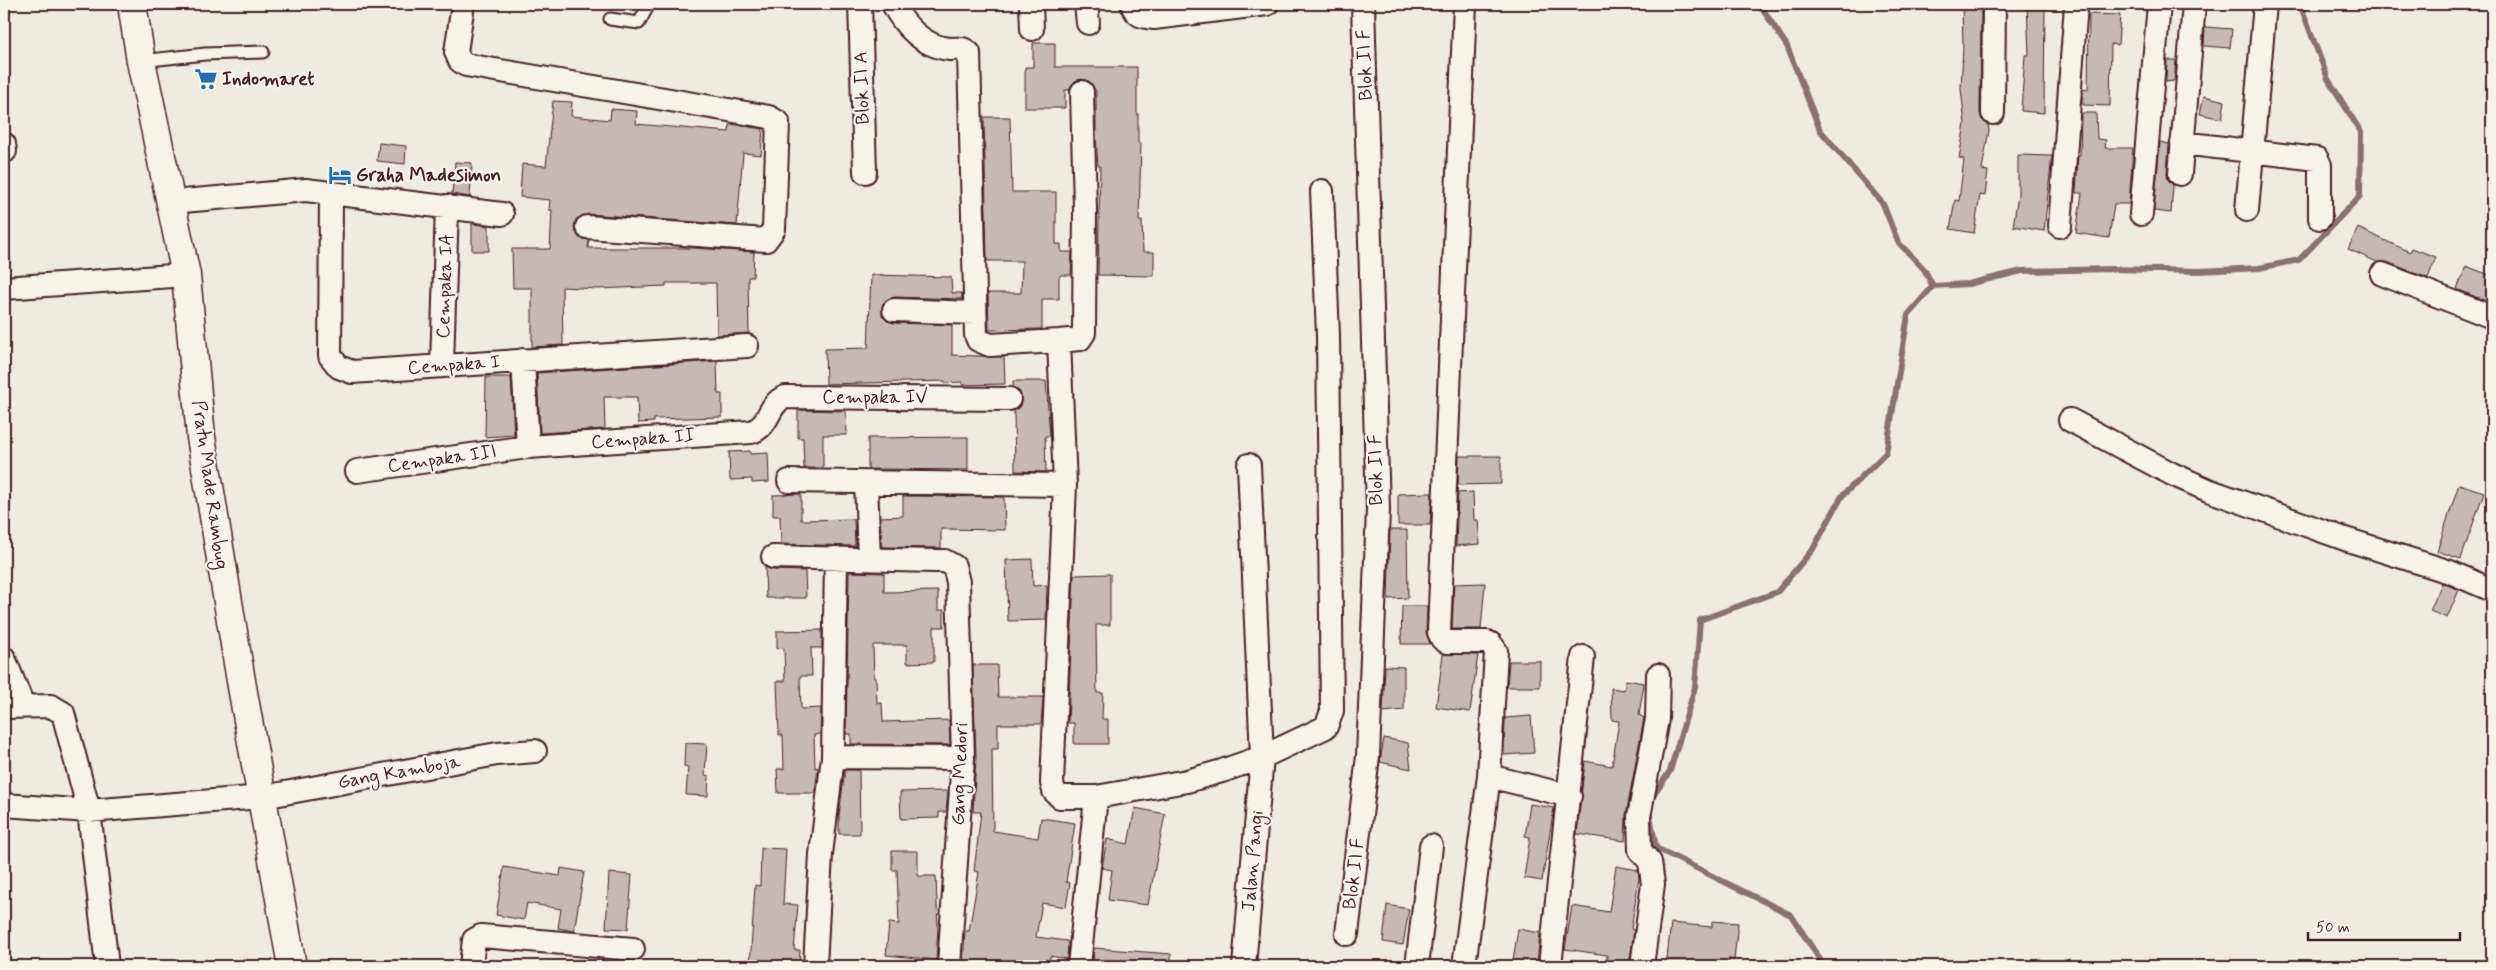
<svg xmlns="http://www.w3.org/2000/svg" width="2496" height="970" font-family="Mynerve,sans-serif">
<style>
.lines{fill:none;stroke-linecap:round;stroke-linejoin:round}
.stream{stroke:#8b6f72;stroke-width:6}
.building{fill:#c6b8b3;stroke:#4a1f2b}
.lane-casing{stroke:#4a1f2b;stroke-width:15}
.street-casing{stroke:#4a1f2b;stroke-width:26}
.secondary-casing{stroke:#4a1f2b;stroke-width:31}
.lane{stroke:#f7f3e8;stroke-width:11}
.street{stroke:#f7f3e8;stroke-width:22}
.secondary{stroke:#f7f3e8;stroke-width:28}
.labels{text-anchor:middle;dominant-baseline:central;stroke-width:4.5;stroke-linejoin:round;paint-order:stroke}
.street-label{font-size:19px;fill:#4a1f2b;stroke:#f7f3e8}
.poi-label{font-size:19px;font-weight:bold;fill:#4a1f2b;stroke:#f7f3e8;text-anchor:start}
</style>
<rect width="100%" height="100%" fill="#f0ebe0"/>
<filter id="ink" filterUnits="userSpaceOnUse"><feTurbulence type="fractalNoise" baseFrequency=".02" numOctaves="2"/><feDisplacementMap in="SourceGraphic" scale="10" xChannelSelector="R" yChannelSelector="G"/><feConvolveMatrix kernelMatrix="1 2 1 2 8 2 1 2 1" color-interpolation-filters="sRGB"/></filter>
<g filter="url(#ink)">
<g class="lines">
<path class="stream" d="M 1756,4 L 1764,11 L 1787,46 L 1820,130 L 1883,204 L 1898,242 L 1924,269 L 1933,286
M 1651,799 L 1670,771 L 1695,687 L 1700,620 L 1777,592 L 1813,549 L 1842,496 L 1886,453 L 1908,315 L 1933,286 L 1968,284 L 2022,271 L 2112,269 L 2200,271 L 2259,268 L 2299,260 L 2360,196 L 2361,132 L 2328,79 L 2300,4
M 1649,810 L 1656,848 L 1791,915 L 1824,966"/>
</g>
<path class="building" d="M 1962,4 L 1981,4 L 1980,113 L 1982,120 L 1988,125 L 1989,130 L 1982,170 L 1988,171 L 1985,196 L 1980,195 L 1974,233 L 1950,229 L 1955,200 L 1959,201 L 1964,159 L 1959,158 L 1965,124 L 1961,89 L 1963,47 Z
M 2027,4 L 2045,4 L 2044,113 L 2021,111 L 2025,55 L 2029,55 Z
M 2089,14 L 2120,15 L 2118,45 L 2111,44 L 2110,106 L 2083,105 L 2083,89 L 2088,90 Z
M 2205,27 L 2232,29 L 2230,48 L 2204,46 Z
M 1033,43 L 1055,43 L 1055,67 L 1137,67 L 1137,113 L 1138,113 L 1138,143 L 1141,143 L 1139,221 L 1142,221 L 1143,252 L 1154,252 L 1154,276 L 1098,275 L 1100,166 L 1098,166 L 1096,137 L 1096,91 L 1089,81 L 1081,79 L 1075,81 L 1069,90 L 1065,90 L 1065,108 L 1025,108 L 1025,67 L 1033,67 Z
M 2167,60 L 2176,60 L 2174,81 L 2166,82 Z
M 2204,96 L 2225,101 L 2222,119 L 2200,114 Z
M 553,101 L 572,102 L 571,116 L 610,120 L 611,109 L 637,111 L 636,124 L 729,132 L 730,124 L 763,129 L 761,155 L 743,153 L 737,225 L 588,214 L 576,219 L 574,227 L 579,238 L 589,240 L 588,248 L 693,248 L 754,252 L 753,277 L 748,277 L 749,333 L 717,335 L 716,283 L 666,283 L 666,286 L 598,289 L 562,287 L 563,345 L 532,347 L 532,288 L 513,288 L 512,249 L 550,249 L 552,210 L 549,210 L 550,200 L 520,197 L 522,164 L 546,166 Z
M 2081,113 L 2096,113 L 2097,139 L 2106,140 L 2105,148 L 2133,148 L 2129,204 L 2114,204 L 2109,238 L 2076,233 L 2082,193 L 2076,193 L 2078,156 L 2080,156 Z
M 984,117 L 1010,117 L 1012,192 L 1056,192 L 1056,244 L 1061,244 L 1061,252 L 1072,252 L 1071,275 L 1061,275 L 1059,277 L 1059,299 L 1042,299 L 1042,329 L 989,330 L 988,293 L 1021,293 L 1022,261 L 987,261 Z
M 2160,142 L 2169,144 L 2167,173 L 2168,180 L 2173,185 L 2171,213 L 2154,211 Z
M 379,143 L 406,146 L 405,164 L 377,161 Z
M 2018,155 L 2052,156 L 2044,231 L 2013,226 L 2018,196 Z
M 455,162 L 472,163 L 470,197 L 452,194 Z
M 472,224 L 489,226 L 489,251 L 472,251 Z
M 2358,228 L 2410,252 L 2412,248 L 2436,257 L 2428,278 L 2387,262 L 2377,262 L 2348,249 Z
M 2466,266 L 2492,276 L 2492,292 L 2488,302 L 2457,289 Z
M 871,275 L 951,277 L 952,293 L 962,293 L 962,299 L 894,297 L 883,303 L 882,316 L 887,321 L 894,323 L 952,325 L 952,355 L 1004,357 L 1005,384 L 962,385 L 962,382 L 945,383 L 945,381 L 826,384 L 825,349 L 868,348 Z
M 717,361 L 718,394 L 722,394 L 722,417 L 654,419 L 654,422 L 638,423 L 637,397 L 604,397 L 605,429 L 540,433 L 537,373 Z
M 486,377 L 511,377 L 514,435 L 485,437 Z
M 1013,381 L 1046,381 L 1050,436 L 1045,436 L 1046,472 L 1015,471 L 1014,411 L 1020,406 L 1022,399 L 1020,392 L 1013,387 Z
M 798,410 L 846,411 L 847,435 L 823,435 L 823,468 L 804,468 L 803,438 L 798,438 Z
M 968,437 L 968,470 L 868,469 L 868,438 Z
M 750,451 L 750,454 L 768,453 L 769,482 L 752,483 L 752,479 L 730,480 L 729,452 Z
M 1459,456 L 1501,456 L 1501,484 L 1458,485 Z
M 2459,484 L 2484,492 L 2461,559 L 2437,551 Z
M 1473,492 L 1474,520 L 1478,520 L 1480,544 L 1456,546 L 1458,493 Z
M 1427,493 L 1432,493 L 1430,525 L 1398,525 L 1398,494 Z
M 801,494 L 801,520 L 854,519 L 855,546 L 781,544 L 780,516 L 773,516 L 773,495 Z
M 903,496 L 1004,497 L 1005,530 L 941,529 L 941,548 L 882,547 L 880,517 L 903,516 Z
M 1390,530 L 1407,530 L 1408,598 L 1388,599 Z
M 1032,559 L 1033,586 L 1047,585 L 1046,620 L 1008,621 L 1006,560 Z
M 765,567 L 773,570 L 805,571 L 806,598 L 766,598 Z
M 849,572 L 884,573 L 884,592 L 938,591 L 938,610 L 944,610 L 944,627 L 934,627 L 934,662 L 907,663 L 907,645 L 873,645 L 874,678 L 876,678 L 877,703 L 882,703 L 883,722 L 949,720 L 950,745 L 851,744 L 851,734 L 846,734 Z
M 1110,574 L 1110,625 L 1096,625 L 1097,693 L 1103,693 L 1102,719 L 1108,719 L 1108,744 L 1074,744 L 1074,723 L 1068,723 L 1074,575 Z
M 1485,583 L 1481,629 L 1452,629 L 1454,584 Z
M 2442,583 L 2459,590 L 2447,618 L 2430,611 Z
M 1402,606 L 1427,606 L 1426,632 L 1430,644 L 1401,644 Z
M 822,630 L 822,648 L 811,648 L 812,676 L 800,676 L 801,709 L 821,708 L 820,734 L 814,735 L 815,768 L 818,767 L 815,793 L 778,793 L 777,769 L 784,769 L 783,735 L 779,735 L 777,681 L 785,681 L 784,648 L 777,649 L 777,631 Z
M 1443,654 L 1478,655 L 1470,712 L 1436,707 Z
M 1509,661 L 1540,661 L 1540,687 L 1507,687 Z
M 973,665 L 997,665 L 998,697 L 1043,697 L 1041,724 L 998,724 L 998,749 L 992,749 L 993,831 L 1038,838 L 1041,818 L 1075,823 L 1066,882 L 1070,883 L 1066,907 L 1042,903 L 1036,937 L 1067,941 L 1068,945 L 1067,959 L 1050,956 L 1049,966 L 963,966 L 965,931 L 969,931 L 979,872 L 974,871 L 981,812 L 973,812 L 976,758 Z
M 1385,666 L 1404,667 L 1404,710 L 1383,712 Z
M 1626,680 L 1644,683 L 1639,715 L 1644,718 L 1626,815 L 1625,841 L 1577,834 L 1585,761 L 1612,766 L 1619,721 L 1612,720 L 1611,688 L 1624,690 Z
M 1531,716 L 1534,753 L 1504,755 L 1505,718 Z
M 1384,738 L 1408,743 L 1411,769 L 1380,762 Z
M 685,743 L 707,744 L 705,775 L 709,776 L 708,796 L 686,795 L 688,767 L 684,766 Z
M 845,770 L 859,770 L 860,834 L 839,834 L 839,815 Z
M 948,791 L 946,812 L 939,812 L 939,818 L 901,819 L 900,792 Z
M 1530,804 L 1554,808 L 1542,881 L 1524,878 L 1530,837 L 1525,836 Z
M 1135,808 L 1165,814 L 1148,905 L 1108,900 L 1112,870 L 1102,868 L 1107,839 L 1128,844 Z
M 761,848 L 786,849 L 783,904 L 798,905 L 794,950 L 800,950 L 799,966 L 750,966 L 755,885 L 760,886 Z
M 892,851 L 918,851 L 918,876 L 936,876 L 938,928 L 936,960 L 886,955 L 889,923 L 899,924 L 897,870 L 892,870 Z
M 1616,866 L 1638,870 L 1639,878 L 1631,929 L 1634,930 L 1629,966 L 1606,966 L 1607,955 L 1565,949 L 1572,906 L 1609,912 Z
M 504,867 L 560,876 L 561,868 L 584,872 L 574,931 L 558,928 L 561,909 L 527,903 L 524,920 L 496,915 Z
M 609,873 L 632,875 L 628,929 L 606,928 Z
M 1387,905 L 1409,909 L 1403,945 L 1383,942 Z
M 1712,921 L 1738,923 L 1734,960 L 1729,959 L 1728,966 L 1666,966 L 1671,923 L 1712,927 Z
M 1518,929 L 1540,933 L 1537,966 L 1512,966 Z
M 1094,948 L 1171,954 L 1171,966 L 1093,966 Z"/>
<g class="lines">
<defs>
<path id="lane" d="M 610,19 L 639,23 L 649,4
M 141,61 L 205,54 L 263,52"/>
<path id="street" d="M 463,4 L 456,52 L 460,61 L 466,65 L 769,117 L 778,122 L 774,229 L 766,240 L 587,227
M 860,4 L 865,172
M 893,4 C 904,26 924,47 950,49 C 958,49 963,47 969,53 L 976,335 L 978,340 L 990,345 L 1059,341 L 1065,485 L 1052,783 L 1054,791 L 1060,797 L 1096,797 L 1187,781 L 1222,771 L 1262,757 L 1326,727 L 1332,711 L 1328,335 L 1322,191
M 1031,4 L 1032,29
M 1086,4 L 1088,23
M 1132,4 C 1136,16 1142,17 1154,18 L 1267,4
M 1993,113 L 1994,4
M 2182,143 L 2317,159 L 2320,165 L 2320,218
M 4,144 L 5,151
M 2180,174 L 2194,4
M 331,193 L 330,356 L 339,367 L 352,372 L 747,346
M 172,202 L 306,190 L 502,214
M 2247,210 L 2265,4
M 2141,214 L 2159,4
M 2060,226 L 2076,4
M 2382,274 L 2492,317
M 4,288 L 186,275
M 894,310 L 975,313
M 1059,341 L 1080,339 L 1084,333 L 1085,208 L 1082,92
M 523,360 L 528,447
M 442,365 L 447,206
M 2070,420 L 2172,474 L 2208,490 L 2345,539 L 2450,572 L 2492,590
M 357,471 L 528,447 L 751,432 C 770,427 767,404 785,397 L 1009,399
M 789,481 L 1065,485
M 866,483 L 869,558
M 773,557 L 934,561 L 945,561 L 954,566 L 958,582 L 963,758 L 949,966
M 836,558 L 833,757 L 963,758
M 4,658 L 23,705
M 4,707 L 51,706 L 63,713 L 89,811 L 107,966
M 1489,776 L 1570,796
M 4,805 L 89,811 L 263,797 L 497,754 L 535,751
M 1347,934 L 1368,756 L 1378,510 L 1363,4
M 471,966 L 474,940 L 481,936 L 633,949
M 815,966 L 821,854 L 833,757
M 1079,966 L 1096,797
M 1244,966 L 1262,757 L 1249,465
M 1417,966 L 1431,846
M 1464,966 L 1489,776 L 1496,651 L 1491,644 L 1487,642 L 1447,642 L 1442,639 L 1439,632 L 1465,4
M 1550,966 L 1583,657
M 1642,966 L 1653,884 L 1650,862 L 1640,850 L 1639,817 L 1657,719 L 1658,675"/>
<path id="secondary" d="M 132,4 L 141,61 L 186,275 L 201,437 L 241,681 L 292,966"/>
</defs>
<use href="#lane" class="lane-casing"/>
<use href="#street" class="street-casing"/>
<use href="#secondary" class="secondary-casing"/>
<use href="#lane" class="lane"/>
<use href="#street" class="street"/>
<use href="#secondary" class="secondary"/>
</g>
</g>
<defs>
<symbol id="supermarket-bare" viewBox="-9 -9 18 18"><path d="M-6-5.5h2.5l.6 2H6L4.5 2H-2.5L-4.4-4H-6ZM-1.5 3.2a1.3 1.3 0 1 0 .1 0ZM3 3.2a1.3 1.3 0 1 0 .1 0Z" fill="#1f6fb2" stroke="#f7f3e8" stroke-width="2.5" paint-order="stroke"/></symbol>
<symbol id="hotel-bare" viewBox="-9 -9 18 18"><path d="M-6-4.5h1.5V1H6V5H4.5V3h-9V5H-6ZM-4 0a1.8 1.8 0 1 1 3.6 0ZM.5 0V-2.5h3Q6-2.5 6 0Z" fill="#1f6fb2" stroke="#f7f3e8" stroke-width="2.5" paint-order="stroke"/></symbol>
</defs>
<g fill-rule="evenodd">
<use href="#supermarket-bare" x="190" y="63" width="32" height="32"/>
<use href="#hotel-bare" x="324" y="159" width="32" height="32"/>
</g>
<g class="labels">
<g class="street-label">
<text transform="translate(1365 65) rotate(-92)">Blok II F</text>
<text transform="translate(862 88) rotate(-92)">Blok II A</text>
<text transform="translate(445 286) rotate(-88)">Cempaka IA</text>
<text transform="translate(454 365) rotate(-4)">Cempaka I</text>
<text x="875" y="397">Cempaka IV</text>
<text transform="translate(643 439) rotate(-4)">Cempaka II</text>
<text transform="translate(442 459) rotate(-8)">Cempaka III</text>
<text transform="translate(1376 470) rotate(-91)">Blok II F</text>
<text transform="translate(210 485) rotate(82)">Pratu Made Rambug</text>
<text transform="translate(399 772) rotate(-10)">Gang Kamboja</text>
<text transform="translate(960 774) rotate(-88)">Gang Medori</text>
<text transform="translate(1253 861) rotate(-85)">Jalan Pangi</text>
<text transform="translate(1354 874) rotate(-83)">Blok II F</text>
</g>
<g class="poi-label">
<text x="222" y="79">Indomaret</text>
<text x="356" y="175">Graha Madesimon</text>
</g>
</g>
<rect width="2496" height="970" fill="none" stroke="#f7f3e8" stroke-width="20"/>
<rect x="10" y="10" width="2476" height="950" fill="none" stroke="#4a1f2b" stroke-width="2" filter="url(#ink)"/>
<path d="M2308 932v8h152v-8" fill="none" stroke="#4a1f2b" stroke-width="2.5"/>
<text x="2316" y="932" font-size="15" fill="#4a1f2b" stroke="#f7f3e8" stroke-width="4" paint-order="stroke">50 m</text>
</svg>
